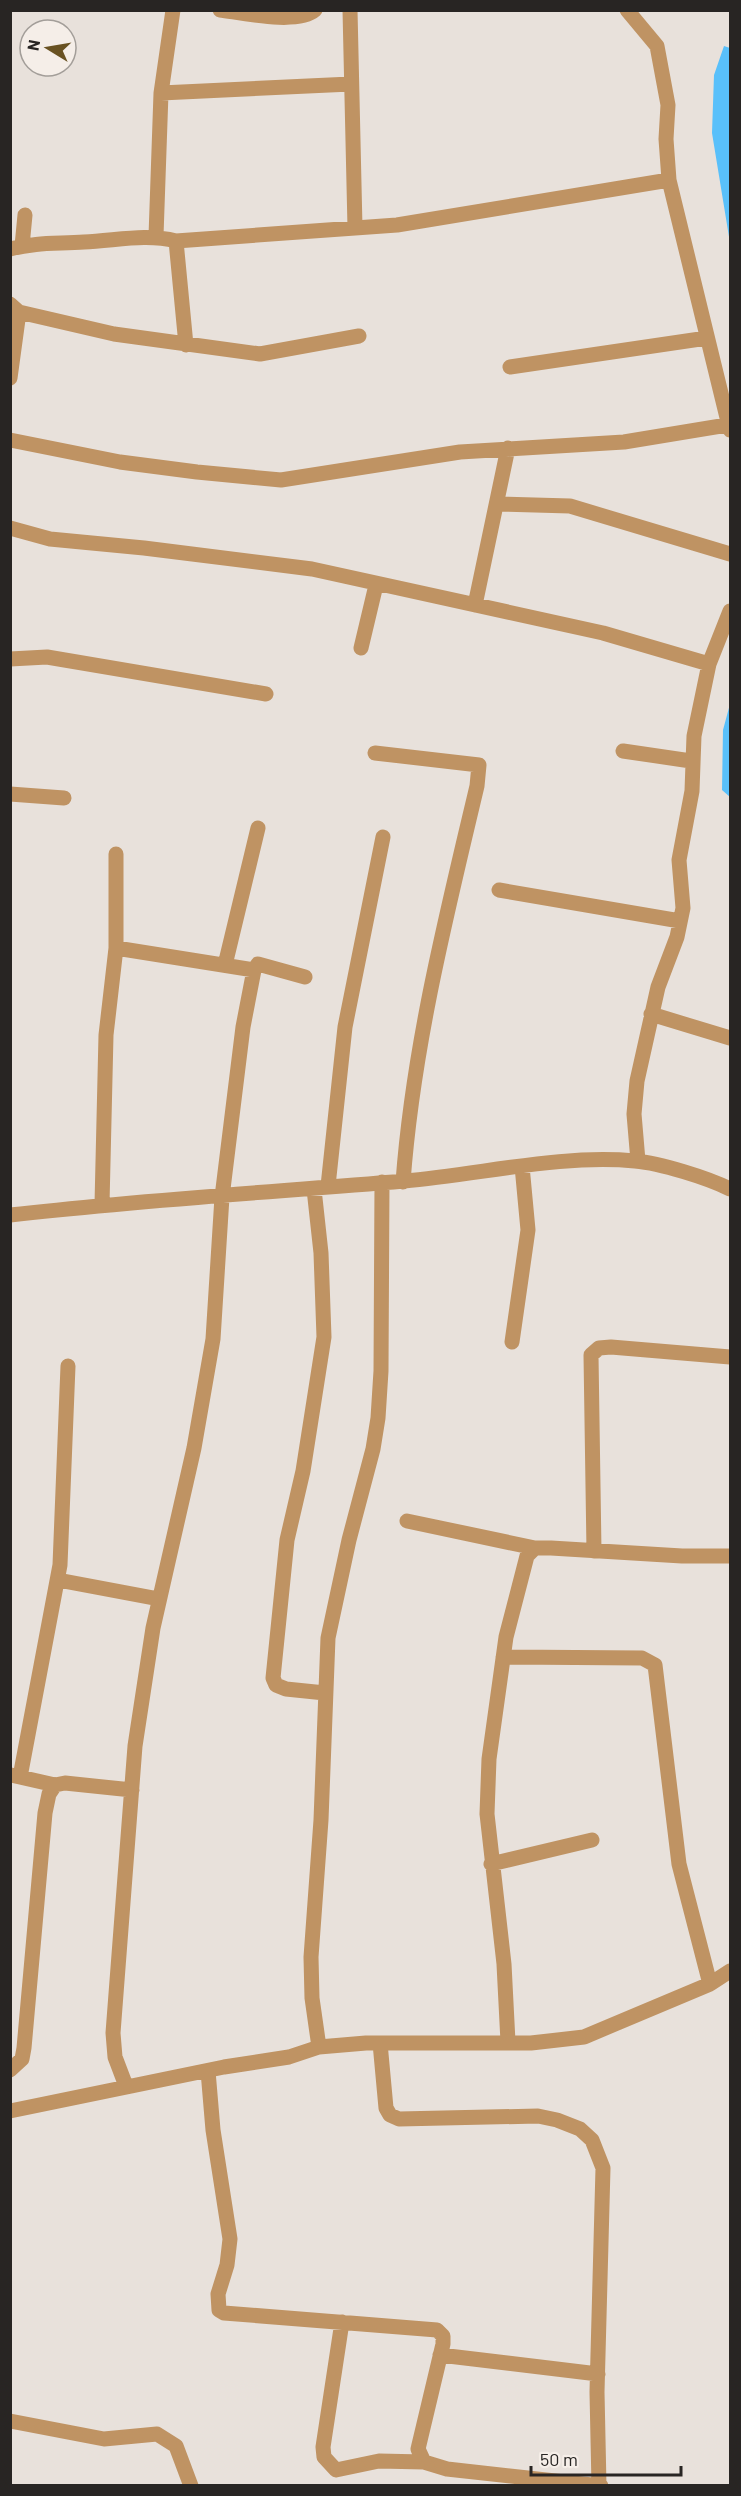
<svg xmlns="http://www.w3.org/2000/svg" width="741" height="2496" font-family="Barlow,sans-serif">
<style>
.water{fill:#59c0fa}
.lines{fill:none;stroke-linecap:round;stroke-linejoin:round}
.street{stroke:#bf9363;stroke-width:15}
</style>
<rect width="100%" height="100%" fill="#e8e1db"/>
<path class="water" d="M 724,46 L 730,48 L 730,243 L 712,133 L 714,75 Z
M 730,704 L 730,797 L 722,790 L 723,730 Z"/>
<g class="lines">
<path class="street" d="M 220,10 C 243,13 298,25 315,10
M 350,10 L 355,228
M 627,10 L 657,46 L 668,105 L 666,139 L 669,180 L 730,430
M 161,93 L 351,84
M 156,236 L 161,93 L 173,10
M 176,241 L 186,345
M 22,246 L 25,215
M 10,249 C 36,242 58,244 84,242 C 115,241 145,233 176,241 L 397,225 L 669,180
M 10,304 L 19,312 L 10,378
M 19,312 L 114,334 L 260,354 L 359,336
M 510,367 L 707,338
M 10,440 L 120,462 L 197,472 L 281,480 L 460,452 L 624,442 L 727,425
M 498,504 L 570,506 L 730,554
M 10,528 L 50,539 L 144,548 L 312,569 L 603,633 L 709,664
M 475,605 L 508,448
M 361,648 L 376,585
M 10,659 L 47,657 L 266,694
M 623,751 L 691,761
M 375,753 L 479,765 L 477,786 C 446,917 413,1047 403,1182
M 10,794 L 64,798
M 499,890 L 680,921
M 116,948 L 254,970
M 225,965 L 258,828
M 651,1014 L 730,1038
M 638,1161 L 634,1114 L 637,1081 L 658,987 L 677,937 L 683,908 L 679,860 L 692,791 L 694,736 L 709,664 L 730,611
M 328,1186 L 345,1027 L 383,837
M 314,1189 L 321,1253 L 324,1337 L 303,1471 L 287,1540 L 273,1678 L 276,1685 L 286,1689 L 325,1693
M 102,1204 L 106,1035 L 116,948 L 116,854
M 10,1215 C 141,1200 273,1192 404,1181 C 480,1175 558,1154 635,1161 C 660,1163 708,1178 730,1189
M 512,1342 L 528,1230 L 522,1166
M 407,1521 L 535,1548
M 594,1551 L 591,1355 L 599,1348 L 611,1347 L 730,1357
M 58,1580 L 159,1599
M 503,1657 L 642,1658 L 655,1665 L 679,1864 L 710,1984
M 11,1775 L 55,1785
M 20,1777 L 60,1565 L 68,1366
M 491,1864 L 592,1840
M 508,2042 L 504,1964 L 487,1814 L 489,1759 L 506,1637 L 527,1556 L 535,1548 L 551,1548 L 682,1556 L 730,1556
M 380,2043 L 386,2108 L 390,2115 L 399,2119 L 538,2116 L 557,2120 L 580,2129 L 592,2140 L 603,2168 L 597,2392 L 599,2486
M 319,2047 L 312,1998 L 311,1957 L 321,1820 L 328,1638 L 349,1540 L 373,1449 L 378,1418 L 381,1371 L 382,1182
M 10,2070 L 22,2059 L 24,2048 L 45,1813 L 49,1794 L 55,1785 L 65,1783 L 132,1790
M 208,2071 L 213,2130 L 230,2239 L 227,2265 L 218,2294 L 219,2310 L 224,2313 L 437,2330 L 443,2336 L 443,2344 L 418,2449 L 424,2462 L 447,2469 L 601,2486
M 126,2086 L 115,2057 L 113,2033 L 135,1746 L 153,1628 L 194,1448 L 213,1339 L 222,1197 L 243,1027 L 254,970 L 258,964 L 305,977
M 10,2111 L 224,2067 L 289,2057 L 319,2047 L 366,2043 L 531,2043 L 584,2037 L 710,1984 L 730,1971
M 342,2322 L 323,2447 L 324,2457 L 336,2470 L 379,2461 L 424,2462
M 440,2355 L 598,2374
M 10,2421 L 104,2439 L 157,2434 L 176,2446 L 191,2486"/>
</g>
<rect width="741" height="2496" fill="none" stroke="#282523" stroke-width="24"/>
<g transform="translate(48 48) rotate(281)"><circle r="28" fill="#f5eee8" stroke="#a39e99" stroke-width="1.5"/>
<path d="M0-4.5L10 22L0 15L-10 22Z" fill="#695222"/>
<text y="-9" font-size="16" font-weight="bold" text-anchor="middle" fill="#282523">N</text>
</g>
<path d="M531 2466v9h150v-9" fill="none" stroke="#282523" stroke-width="3"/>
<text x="540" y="2466" font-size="18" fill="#282523" stroke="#f5eee8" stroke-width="4.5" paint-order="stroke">50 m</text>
</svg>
